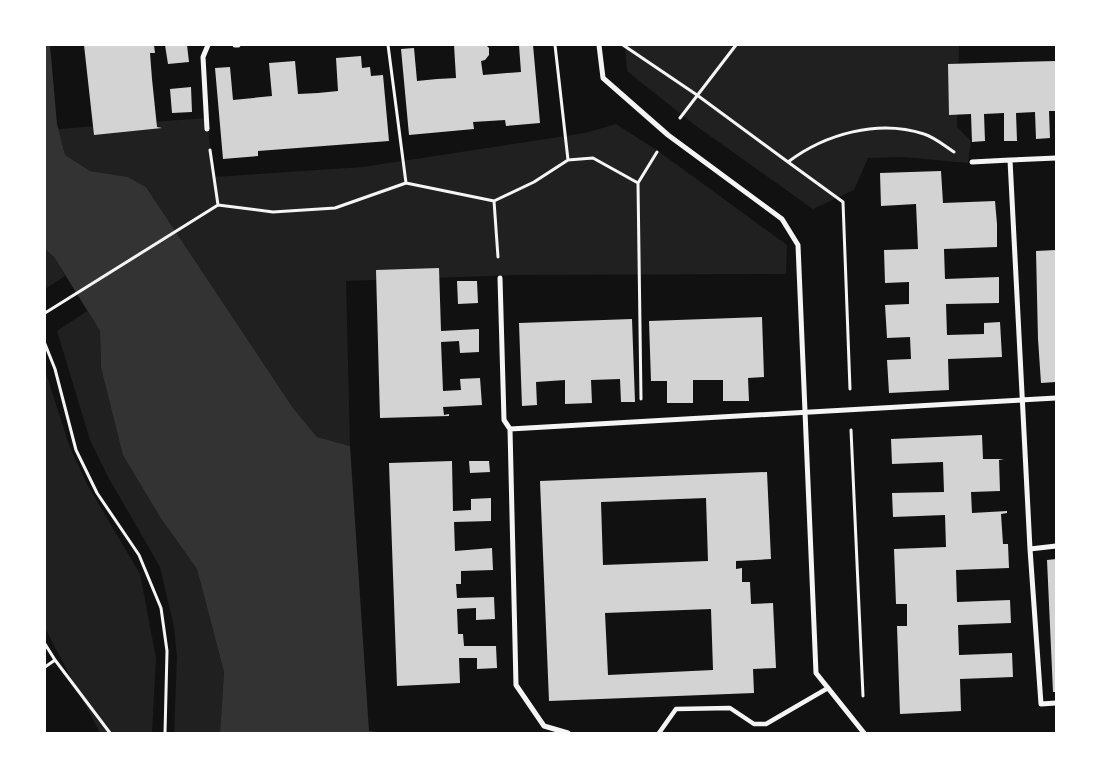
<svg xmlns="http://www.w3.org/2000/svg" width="1101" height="778" font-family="Montserrat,sans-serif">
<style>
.green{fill:#202020}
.water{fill:#333}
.building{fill:#d3d3d3;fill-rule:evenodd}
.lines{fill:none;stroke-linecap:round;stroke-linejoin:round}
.path{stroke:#f5f5f5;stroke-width:3}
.pedestrian{stroke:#f5f5f5;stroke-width:4.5}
.minor{stroke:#f5f5f5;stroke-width:5}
</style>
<rect width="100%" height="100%" fill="#111"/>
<path class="green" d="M 625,45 L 959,45 L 957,127 L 971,141 L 968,163 L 903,157 L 868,158 L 854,190 L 813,209 L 692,123 L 627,71 Z
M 207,118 L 213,177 L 363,167 L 585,133 L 616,124 L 658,151 L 787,245 L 786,274 L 514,275 L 346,281 L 350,446 L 317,437 L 293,408 L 146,187 L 128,177 L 90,171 L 65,155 L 58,129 Z
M 45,249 L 54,257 L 65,276 L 45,289 Z
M 87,311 L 100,331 L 101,367 L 162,520 L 197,569 L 224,672 L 220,733 L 174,733 L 177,656 L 174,627 L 160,567 L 107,475 L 90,440 L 57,331 Z
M 45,370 L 70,448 L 88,486 L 140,574 L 156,658 L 152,733 L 100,733 L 45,628 Z"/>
<path class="water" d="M 45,45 L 50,45 L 57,124 L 65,155 L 90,171 L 128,177 L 146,187 L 293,408 L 317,437 L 350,446 L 369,731 L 387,733 L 220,733 L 224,672 L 197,569 L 162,520 L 123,455 L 101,367 L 100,331 L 54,257 L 45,249 Z"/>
<path class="building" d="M 84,45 L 154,45 L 155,53 L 150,53 L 152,79 L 157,127 L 162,128 L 94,135 Z
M 165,45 L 187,45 L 189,62 L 168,64 Z
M 454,45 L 486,45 L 489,48 L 489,55 L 485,60 L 481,61 L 483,75 L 521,72 L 519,45 L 533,45 L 540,123 L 506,126 L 505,120 L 473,122 L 474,129 L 409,135 L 401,49 L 414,48 L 417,81 L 437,79 L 456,78 Z
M 361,56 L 362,68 L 370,67 L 371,76 L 383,75 L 389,141 L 258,151 L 258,156 L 223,159 L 215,68 L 230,67 L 233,100 L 272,96 L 269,63 L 295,61 L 298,94 L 318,93 L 338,91 L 336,58 Z
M 1056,61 L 1056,111 L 1049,111 L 1050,138 L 1036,139 L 1035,112 L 1016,113 L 1017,141 L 1004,141 L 1004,113 L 984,114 L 985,141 L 972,142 L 971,114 L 949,115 L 948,64 Z
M 191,87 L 192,112 L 172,113 L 170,89 Z
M 941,171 L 943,203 L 995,201 L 997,224 L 997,247 L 944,249 L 945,279 L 999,277 L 999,303 L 946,304 L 947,335 L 984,334 L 984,323 L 1000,322 L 1002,357 L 948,359 L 949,390 L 889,393 L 887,360 L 911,359 L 910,337 L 887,338 L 885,305 L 909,304 L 909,282 L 885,283 L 884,250 L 918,249 L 916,204 L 881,206 L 880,173 Z
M 1056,250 L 1056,382 L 1041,383 L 1038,339 L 1036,251 Z
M 439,268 L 441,331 L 479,329 L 479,352 L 460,353 L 459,341 L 441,342 L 443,391 L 461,390 L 460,379 L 480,378 L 482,405 L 443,407 L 444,415 L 449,414 L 449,416 L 380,418 L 376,270 Z
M 457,281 L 477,281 L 478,303 L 458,304 Z
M 762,317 L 764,377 L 748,378 L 749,401 L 723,401 L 723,380 L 693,380 L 693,403 L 667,403 L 667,381 L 651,381 L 649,321 Z
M 632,319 L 635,402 L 621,402 L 620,379 L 591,380 L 592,403 L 565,404 L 565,380 L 536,382 L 537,405 L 522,406 L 519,323 Z
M 982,435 L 983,459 L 1004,459 L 999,460 L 1000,491 L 971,492 L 972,513 L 1007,511 L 1007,513 L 1001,514 L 1003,544 L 1008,544 L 1009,568 L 956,570 L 957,602 L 1010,600 L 1011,623 L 958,625 L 959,655 L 1012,653 L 1013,677 L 960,679 L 961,711 L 900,714 L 897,626 L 907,626 L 907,604 L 896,604 L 894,549 L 946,547 L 945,515 L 893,517 L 892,493 L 944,492 L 943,462 L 892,464 L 891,439 Z
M 452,461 L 453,511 L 471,510 L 471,499 L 491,498 L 491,521 L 454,522 L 455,551 L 492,548 L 493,570 L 461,571 L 461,584 L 456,584 L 457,598 L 494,597 L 495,619 L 476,620 L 476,608 L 457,609 L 458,634 L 463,634 L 464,646 L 496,646 L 497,668 L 477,669 L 477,658 L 459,658 L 460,683 L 397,686 L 389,463 Z
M 469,461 L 489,461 L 490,472 L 470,473 Z
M 767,472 L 771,559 L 736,561 L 736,569 L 742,568 L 742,582 L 750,582 L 751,604 L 773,603 L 776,668 L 753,669 L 754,693 L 549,701 L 540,481 ZM 706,498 L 708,561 L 603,565 L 601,502 ZM 711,609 L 713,670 L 608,675 L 605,613 Z
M 1056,559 L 1056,692 L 1053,692 L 1047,560 Z"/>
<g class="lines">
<path class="path" d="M 388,45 L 406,183
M 555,45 L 568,160
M 623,45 L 697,95 L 788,162 C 825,134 878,119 924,134 C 934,137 945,146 954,152
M 680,118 L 736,45
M 788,162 L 843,202 L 850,389
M 638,183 L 641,399
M 494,201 L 498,257
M 218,205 L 273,212 L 335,208 L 406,183 L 494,201 L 534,182 L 568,160 L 593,158 L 638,183 L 657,152
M 45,313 L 218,205 L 210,150
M 45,344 L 55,369 L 76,450 L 97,493 L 139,555 L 161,608 L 167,651 L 165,733
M 851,430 L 863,696
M 45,644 L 55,660 L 110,733
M 45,667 L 55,660"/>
<path class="pedestrian" d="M 659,733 L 676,709 L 730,708 L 754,724 L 766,724 L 828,688"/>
<path class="minor" d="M 235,45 L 238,45
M 599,45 L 603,78 L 668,135 L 782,219 L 798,245 L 816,673 L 864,733
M 207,129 L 203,57 L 208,45
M 1056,158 L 1010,160 L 1030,549 L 1041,704 L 1056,703
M 972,162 L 1010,160
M 500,278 L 504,420 L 510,429 L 516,685 L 544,726 L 568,733
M 510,429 L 1056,398
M 1030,549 L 1056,546"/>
</g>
<rect width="1101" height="778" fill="none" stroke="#ffffff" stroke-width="92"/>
</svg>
